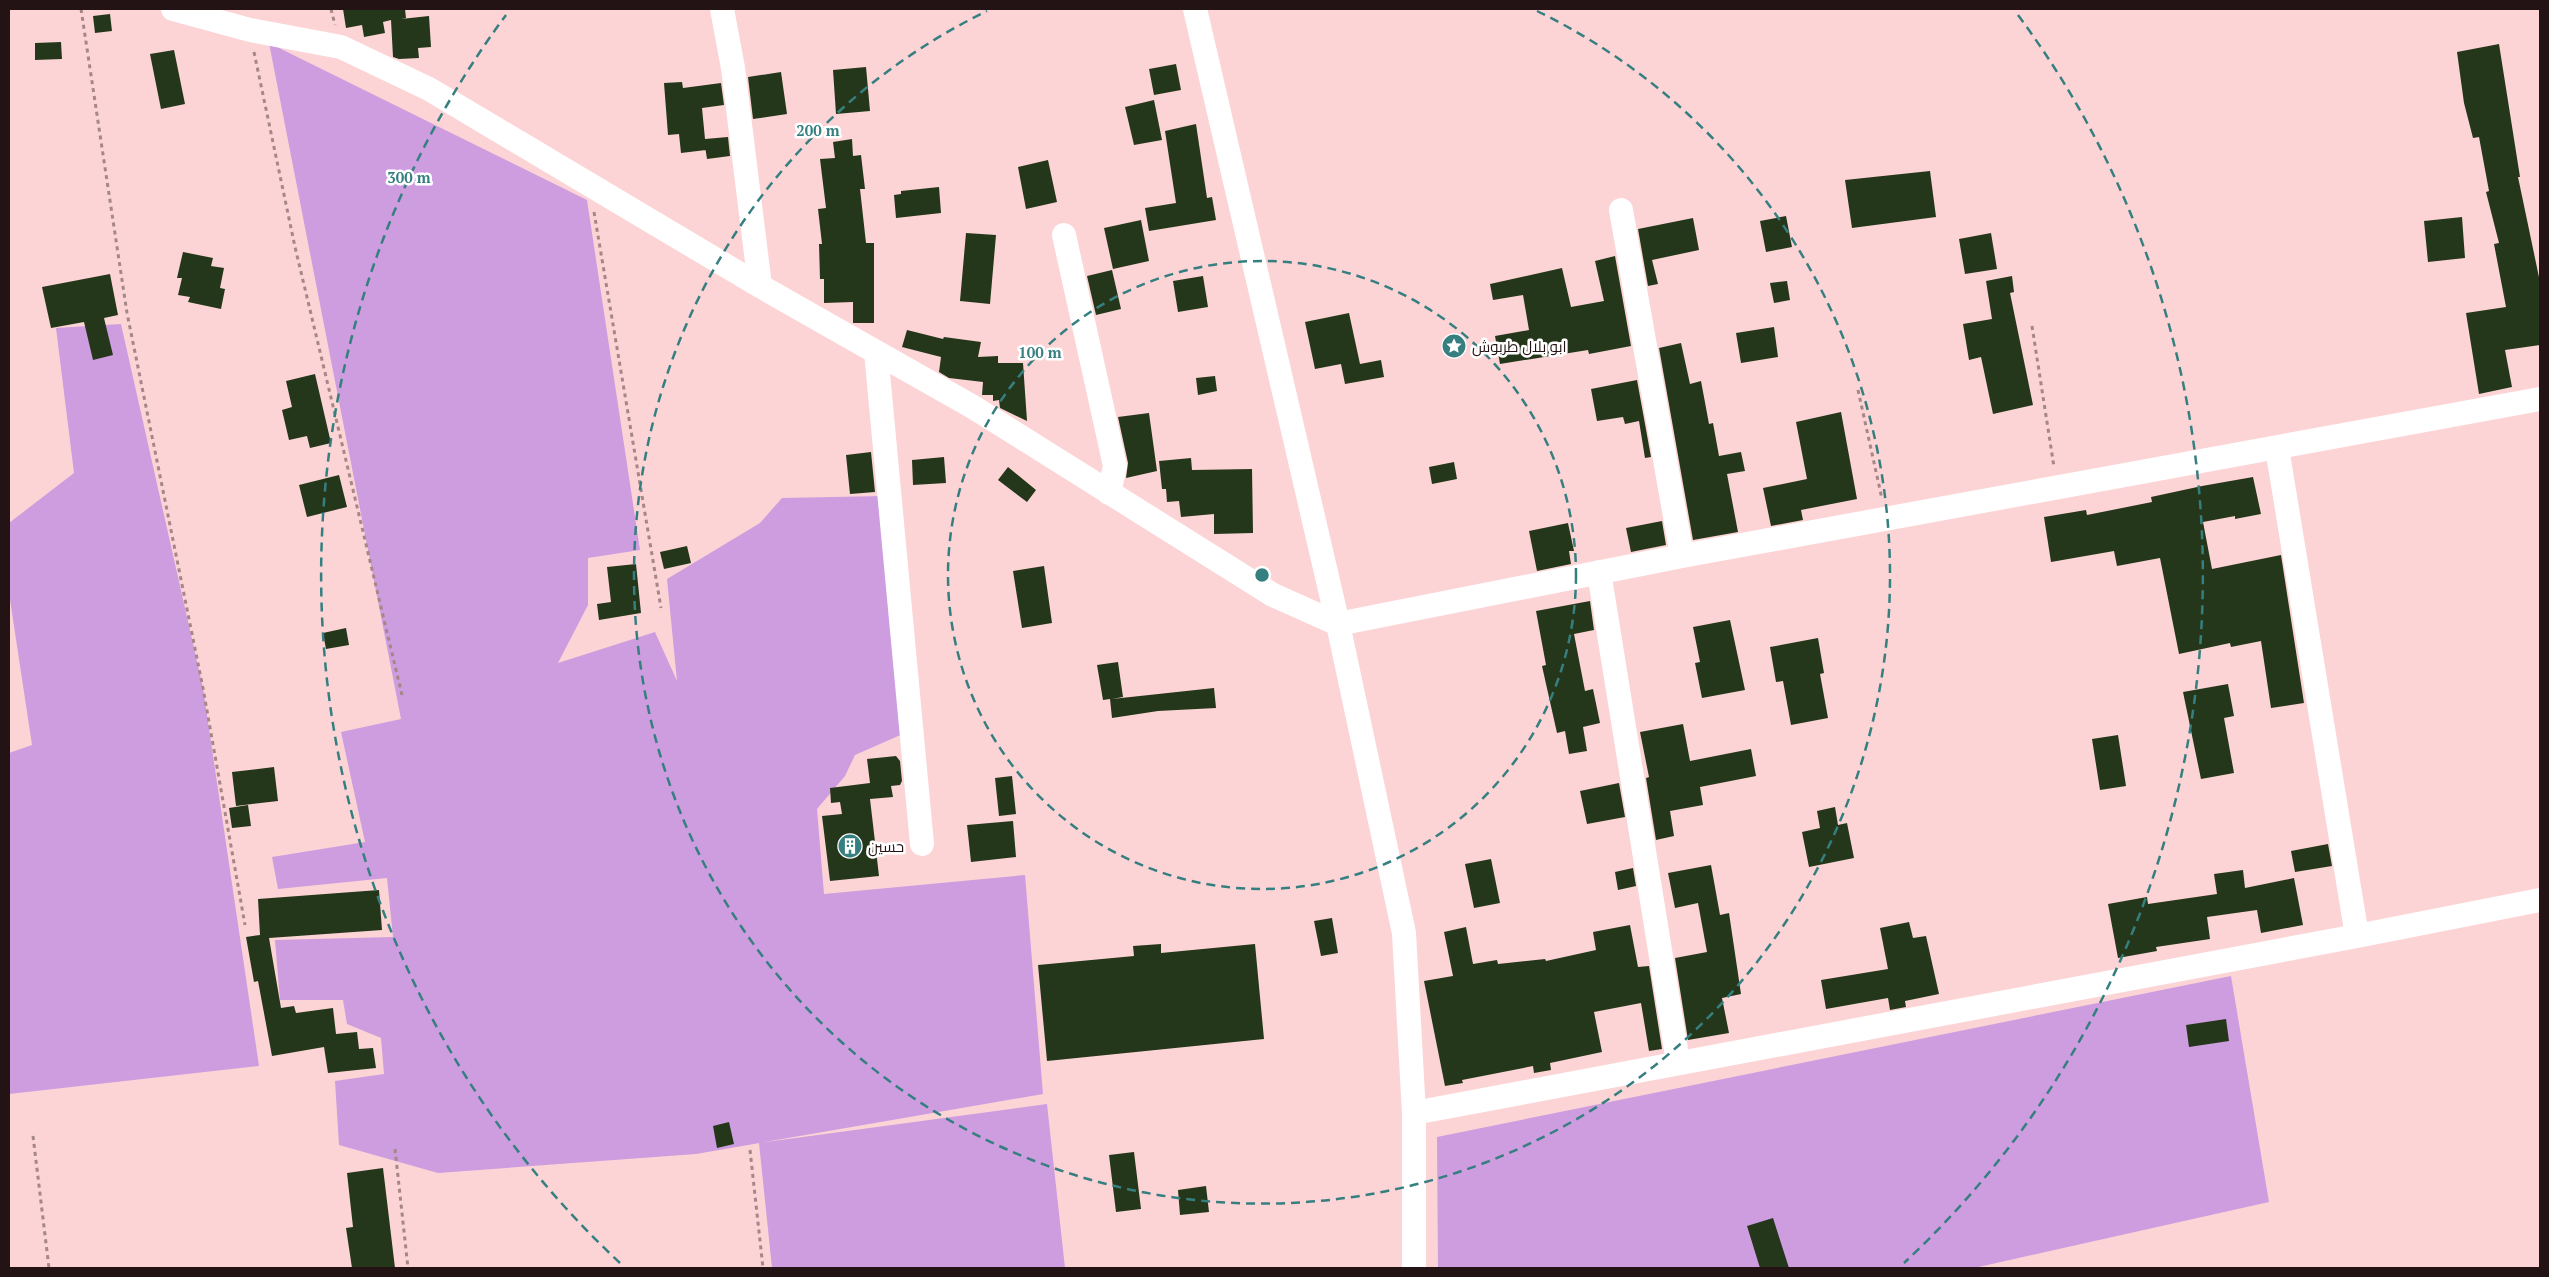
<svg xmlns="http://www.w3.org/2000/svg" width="2549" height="1277" font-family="'PT Serif',Cairo,serif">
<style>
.forest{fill:#cd9de0}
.building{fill:#24371a}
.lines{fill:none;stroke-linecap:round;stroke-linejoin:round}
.path{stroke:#a68788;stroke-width:3;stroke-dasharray:4 4;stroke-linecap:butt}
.minor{stroke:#fff;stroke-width:24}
.ring{fill:none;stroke:#367f80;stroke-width:2.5;stroke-dasharray:9 6}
.labels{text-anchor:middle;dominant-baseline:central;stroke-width:5;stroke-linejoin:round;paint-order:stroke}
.poi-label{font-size:15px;fill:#241314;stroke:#fff;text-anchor:start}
.centre{fill:#367f80;stroke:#fff;stroke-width:2.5}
.ring-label{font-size:15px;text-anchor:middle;font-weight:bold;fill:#367f80;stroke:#fff;stroke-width:5;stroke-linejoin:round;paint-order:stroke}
</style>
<rect width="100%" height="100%" fill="#fcd4d5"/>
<path class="forest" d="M 269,43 L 587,200 L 640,550 L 588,558 L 588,605 L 558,663 L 655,632 L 677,681 L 667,579 L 760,523 L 782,498 L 883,496 L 905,733 L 855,755 L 845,776 L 817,809 L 824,894 L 1025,875 L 1043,1094 L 696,1154 L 438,1173 L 339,1145 L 335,1081 L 384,1074 L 381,1038 L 347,1024 L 343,1000 L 280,1000 L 275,940 L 393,937 L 387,878 L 278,889 L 272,857 L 365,842 L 341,732 L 401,719 Z
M 121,324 L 203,688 L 259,1066 L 9,1094 L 9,753 L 32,745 L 9,593 L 9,523 L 74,473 L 56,328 Z
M 2231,976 L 2269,1202 L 1974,1268 L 1438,1268 L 1437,1137 Z
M 1047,1104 L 1065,1268 L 772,1268 L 759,1143 Z"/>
<path class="building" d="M 343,9 L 405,9 L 406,18 L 401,19 L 429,16 L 431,47 L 418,48 L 419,58 L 399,59 L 393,57 L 391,20 L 383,22 L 385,33 L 364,37 L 362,25 L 346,28 Z
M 110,14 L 112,31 L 95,33 L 93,16 Z
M 61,42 L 62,59 L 35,60 L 35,43 Z
M 2499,44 L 2520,177 L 2518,177 L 2540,282 L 2540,345 L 2505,350 L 2512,387 L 2479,394 L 2466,313 L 2506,307 L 2494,244 L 2499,243 L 2486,192 L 2489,191 L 2479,137 L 2473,138 L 2464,103 L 2457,52 Z
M 174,50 L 185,104 L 161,109 L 150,54 Z
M 1176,64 L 1181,90 L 1154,95 L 1149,69 Z
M 866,67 L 870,111 L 836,114 L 833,70 Z
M 781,72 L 787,114 L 753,119 L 748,77 Z
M 682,82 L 683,88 L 721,83 L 724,105 L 702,108 L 705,139 L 728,137 L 730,156 L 707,159 L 705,146 L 706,150 L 681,153 L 679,134 L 668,135 L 664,83 Z
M 1154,100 L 1162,140 L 1134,145 L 1125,107 Z
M 1196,124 L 1207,198 L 1212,197 L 1216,220 L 1149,231 L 1145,208 L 1176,203 L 1165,131 Z
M 852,139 L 853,156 L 861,155 L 865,189 L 860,189 L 866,243 L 874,243 L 874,323 L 853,323 L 853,302 L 824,303 L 824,279 L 820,279 L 819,244 L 822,244 L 818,209 L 826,208 L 820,159 L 835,158 L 833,142 Z
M 1048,160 L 1057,202 L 1026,209 L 1018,167 Z
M 1930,171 L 1936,217 L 1852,228 L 1845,180 Z
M 939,187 L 941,213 L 896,218 L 894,195 L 901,194 L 901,191 Z
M 1786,216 L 1792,247 L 1766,252 L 1760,221 Z
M 2462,217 L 2465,258 L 2428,262 L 2424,221 Z
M 1693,218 L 1699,250 L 1652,260 L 1658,284 L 1648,286 L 1638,229 Z
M 1141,220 L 1149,261 L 1113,269 L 1104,228 Z
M 966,233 L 996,235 L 990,304 L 960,301 Z
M 1991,233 L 1997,269 L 1965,274 L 1959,239 Z
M 183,252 L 213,258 L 211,266 L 224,268 L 220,288 L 225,289 L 221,309 L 188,302 L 190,297 L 178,295 L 182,278 L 177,278 Z
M 1615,256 L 1631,346 L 1589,354 L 1588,350 L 1500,364 L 1495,336 L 1529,330 L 1523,295 L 1493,300 L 1490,284 L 1562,268 L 1571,307 L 1604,301 L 1595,261 Z
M 1112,270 L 1121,309 L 1096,315 L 1087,276 Z
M 110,274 L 118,315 L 104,318 L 113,355 L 93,360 L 84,322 L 51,328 L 42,287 Z
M 1203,276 L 1208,307 L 1178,312 L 1173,281 Z
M 2012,276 L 2014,292 L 2010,293 L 2033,405 L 1993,414 L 1981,357 L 1969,360 L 1963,324 L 1992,319 L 1986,281 Z
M 1787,281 L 1790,300 L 1774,303 L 1770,283 Z
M 1349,313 L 1360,364 L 1381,360 L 1384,377 L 1345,384 L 1341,364 L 1315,369 L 1305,322 Z
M 1774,327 L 1778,357 L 1741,363 L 1736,333 Z
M 907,330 L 943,339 L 944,337 L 981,342 L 978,357 L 998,356 L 998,363 L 1023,363 L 1027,421 L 1000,408 L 999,400 L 993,401 L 993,395 L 982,395 L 983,382 L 949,378 L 939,372 L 941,357 L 902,347 Z
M 1681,343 L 1690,384 L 1701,381 L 1709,424 L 1713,423 L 1719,456 L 1741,452 L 1745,471 L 1727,474 L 1738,532 L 1693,540 L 1659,348 Z
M 315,374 L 331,443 L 310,448 L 307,436 L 289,440 L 282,410 L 292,407 L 286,381 Z
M 1215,376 L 1217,391 L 1198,395 L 1196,378 Z
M 1637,380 L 1651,457 L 1645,458 L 1639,421 L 1625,424 L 1623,417 L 1597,421 L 1591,389 Z
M 1841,412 L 1857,499 L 1801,510 L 1803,520 L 1771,526 L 1763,488 L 1807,479 L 1796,422 Z
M 1149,413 L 1157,471 L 1126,478 L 1128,463 L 1118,417 Z
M 871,452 L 875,492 L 850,494 L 846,455 Z
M 944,457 L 946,483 L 913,485 L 912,460 Z
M 1191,458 L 1192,470 L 1252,469 L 1253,533 L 1214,534 L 1214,514 L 1181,517 L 1179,501 L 1167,502 L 1166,489 L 1162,489 L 1159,461 Z
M 1454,462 L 1457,479 L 1432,484 L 1429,467 Z
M 1008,467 L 1036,490 L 1027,502 L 998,480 Z
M 339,475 L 347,507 L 307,517 L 299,485 Z
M 2253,477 L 2261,514 L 2235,519 L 2235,516 L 2203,522 L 2212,569 L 2281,555 L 2304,703 L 2271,708 L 2261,641 L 2231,647 L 2230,643 L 2179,654 L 2160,558 L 2117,566 L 2114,551 L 2051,562 L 2044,517 L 2086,510 L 2087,515 L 2152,502 L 2151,497 L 2202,486 Z
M 1662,521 L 1666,545 L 1631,552 L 1626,528 Z
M 1568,523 L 1574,551 L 1569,551 L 1571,564 L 1537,571 L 1529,531 Z
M 687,546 L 691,563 L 664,569 L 660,552 Z
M 636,564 L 641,613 L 599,620 L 597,604 L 611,602 L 607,567 Z
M 1044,566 L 1052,623 L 1022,628 L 1013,571 Z
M 1590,601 L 1594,630 L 1574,634 L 1585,691 L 1593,689 L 1600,723 L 1583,727 L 1587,751 L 1569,754 L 1565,731 L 1557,733 L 1542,666 L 1546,665 L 1536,611 Z
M 1730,620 L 1745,690 L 1702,698 L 1695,663 L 1700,662 L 1693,627 Z
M 346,628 L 349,645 L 326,649 L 323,633 Z
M 1818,638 L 1824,673 L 1820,674 L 1828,718 L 1791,725 L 1783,681 L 1776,682 L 1770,647 Z
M 1118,662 L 1123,697 L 1112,699 L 1214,688 L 1216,708 L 1158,711 L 1112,718 L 1110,699 L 1103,700 L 1097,665 Z
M 2228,684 L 2234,716 L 2224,718 L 2234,773 L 2201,779 L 2183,692 Z
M 1683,724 L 1690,761 L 1751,749 L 1756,776 L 1700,787 L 1703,805 L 1670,811 L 1674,836 L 1656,840 L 1646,778 L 1649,777 L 1640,732 Z
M 2118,735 L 2126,786 L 2100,790 L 2092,739 Z
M 896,756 L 900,761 L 902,781 L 900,785 L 891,786 L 893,797 L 870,799 L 879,876 L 830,881 L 822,816 L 842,814 L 840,802 L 831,803 L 830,788 L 870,783 L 867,759 Z
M 274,767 L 278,801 L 236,806 L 232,772 Z
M 1012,776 L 1016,814 L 999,816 L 995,778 Z
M 1619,783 L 1625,817 L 1587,824 L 1580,791 Z
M 248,805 L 251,826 L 232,828 L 229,808 Z
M 1835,807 L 1838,825 L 1847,823 L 1854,858 L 1809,867 L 1802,832 L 1820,828 L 1817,811 Z
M 1013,821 L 1016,857 L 971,862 L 967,825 Z
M 2328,844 L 2332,866 L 2295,872 L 2291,851 Z
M 1491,859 L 1500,903 L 1474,908 L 1465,864 Z
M 1711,865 L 1720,915 L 1729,913 L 1741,994 L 1722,998 L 1729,1033 L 1688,1040 L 1675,958 L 1707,952 L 1698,903 L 1675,908 L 1668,873 Z
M 1633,868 L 1636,886 L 1618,890 L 1615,872 Z
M 2243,870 L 2245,888 L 2294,878 L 2303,925 L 2261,933 L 2257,910 L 2207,917 L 2210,939 L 2156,947 L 2157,951 L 2118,958 L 2108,904 L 2147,897 L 2148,904 L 2217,894 L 2214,874 Z
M 379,890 L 382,930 L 269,938 L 281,1008 L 294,1006 L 296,1013 L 333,1008 L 336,1034 L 357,1032 L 359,1049 L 373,1048 L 376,1068 L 328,1073 L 324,1047 L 272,1056 L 258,981 L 254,982 L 246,937 L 260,935 L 258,899 Z
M 1332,918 L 1338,953 L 1321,956 L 1314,921 Z
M 1909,922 L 1913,938 L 1926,936 L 1939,994 L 1905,1001 L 1906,1007 L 1890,1010 L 1888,998 L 1826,1009 L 1821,980 L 1888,969 L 1880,928 Z
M 1630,925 L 1638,967 L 1649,966 L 1662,1049 L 1649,1051 L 1641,1003 L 1594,1012 L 1602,1052 L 1550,1063 L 1551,1070 L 1534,1073 L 1533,1066 L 1462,1080 L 1463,1083 L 1445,1086 L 1424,981 L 1453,976 L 1444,932 L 1466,927 L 1473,964 L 1497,960 L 1498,964 L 1545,959 L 1546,961 L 1596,950 L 1593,932 Z
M 1161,944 L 1161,953 L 1255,944 L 1264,1039 L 1047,1061 L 1038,965 L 1134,956 L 1133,946 Z
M 2226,1019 L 2229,1041 L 2189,1047 L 2186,1025 Z
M 729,1122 L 734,1144 L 717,1148 L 713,1126 Z
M 1134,1152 L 1141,1209 L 1116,1212 L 1109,1155 Z
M 383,1168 L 395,1268 L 352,1268 L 346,1228 L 353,1227 L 347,1173 Z
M 1206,1186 L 1209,1212 L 1180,1215 L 1178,1190 Z
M 1773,1218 L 1789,1268 L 1760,1268 L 1747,1226 Z"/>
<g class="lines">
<path class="path" d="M 81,9 L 127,313 L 203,688 L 245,925
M 331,9 L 335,25
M 254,52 L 295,247 L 402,695
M 594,212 L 661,608
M 2032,326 L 2054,467
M 1858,390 L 1882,499
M 33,1136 L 49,1268
M 395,1149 L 408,1268
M 750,1150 L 763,1268"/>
<path class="minor" d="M 173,9 L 250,30 L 341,47 L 429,89 L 760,286 L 973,407 L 1273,595 L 1338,624 L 1682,556 L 2540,399
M 722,9 L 733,68 L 760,286
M 1195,9 L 1338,624 L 1404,933 L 1414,1113 L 1414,1268
M 1621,210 L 1682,556
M 1064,235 L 1115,466 L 1109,493
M 876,352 L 922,844
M 2277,448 L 2357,936
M 1599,572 L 1678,1062
M 1414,1113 L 2357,936 L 2540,900"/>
</g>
<g class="ring">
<circle cx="1262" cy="575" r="314"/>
<path d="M1537 11A628 628 0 1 1 987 11"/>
<path d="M620 1263A941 941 0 0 1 506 15M2018 15A941 941 0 0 1 1904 1263"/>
</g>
<defs>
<symbol id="sight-disc" viewBox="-11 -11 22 22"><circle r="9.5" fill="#367f80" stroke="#fff"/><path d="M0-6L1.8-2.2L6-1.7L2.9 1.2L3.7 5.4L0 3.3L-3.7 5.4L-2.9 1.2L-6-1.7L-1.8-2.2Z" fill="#fff"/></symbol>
<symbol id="building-disc" viewBox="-11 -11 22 22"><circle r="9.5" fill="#367f80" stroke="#fff"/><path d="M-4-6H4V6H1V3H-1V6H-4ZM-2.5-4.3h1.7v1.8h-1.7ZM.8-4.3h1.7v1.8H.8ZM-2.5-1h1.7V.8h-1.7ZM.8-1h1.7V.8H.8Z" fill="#fff"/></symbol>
</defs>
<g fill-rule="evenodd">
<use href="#sight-disc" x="1440" y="332" width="28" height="28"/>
<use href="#building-disc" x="836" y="832" width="28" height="28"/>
</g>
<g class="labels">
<g class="poi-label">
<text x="1472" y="346">ابو بلال طربوش</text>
<text x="868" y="846">حسين</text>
</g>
</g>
<circle cx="1262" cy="575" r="8" class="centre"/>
<g class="ring-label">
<text x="818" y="136">200 m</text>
<text x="409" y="183">300 m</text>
<text x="1040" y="358">100 m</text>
</g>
<rect width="2549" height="1277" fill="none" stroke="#241314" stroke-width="20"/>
</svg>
